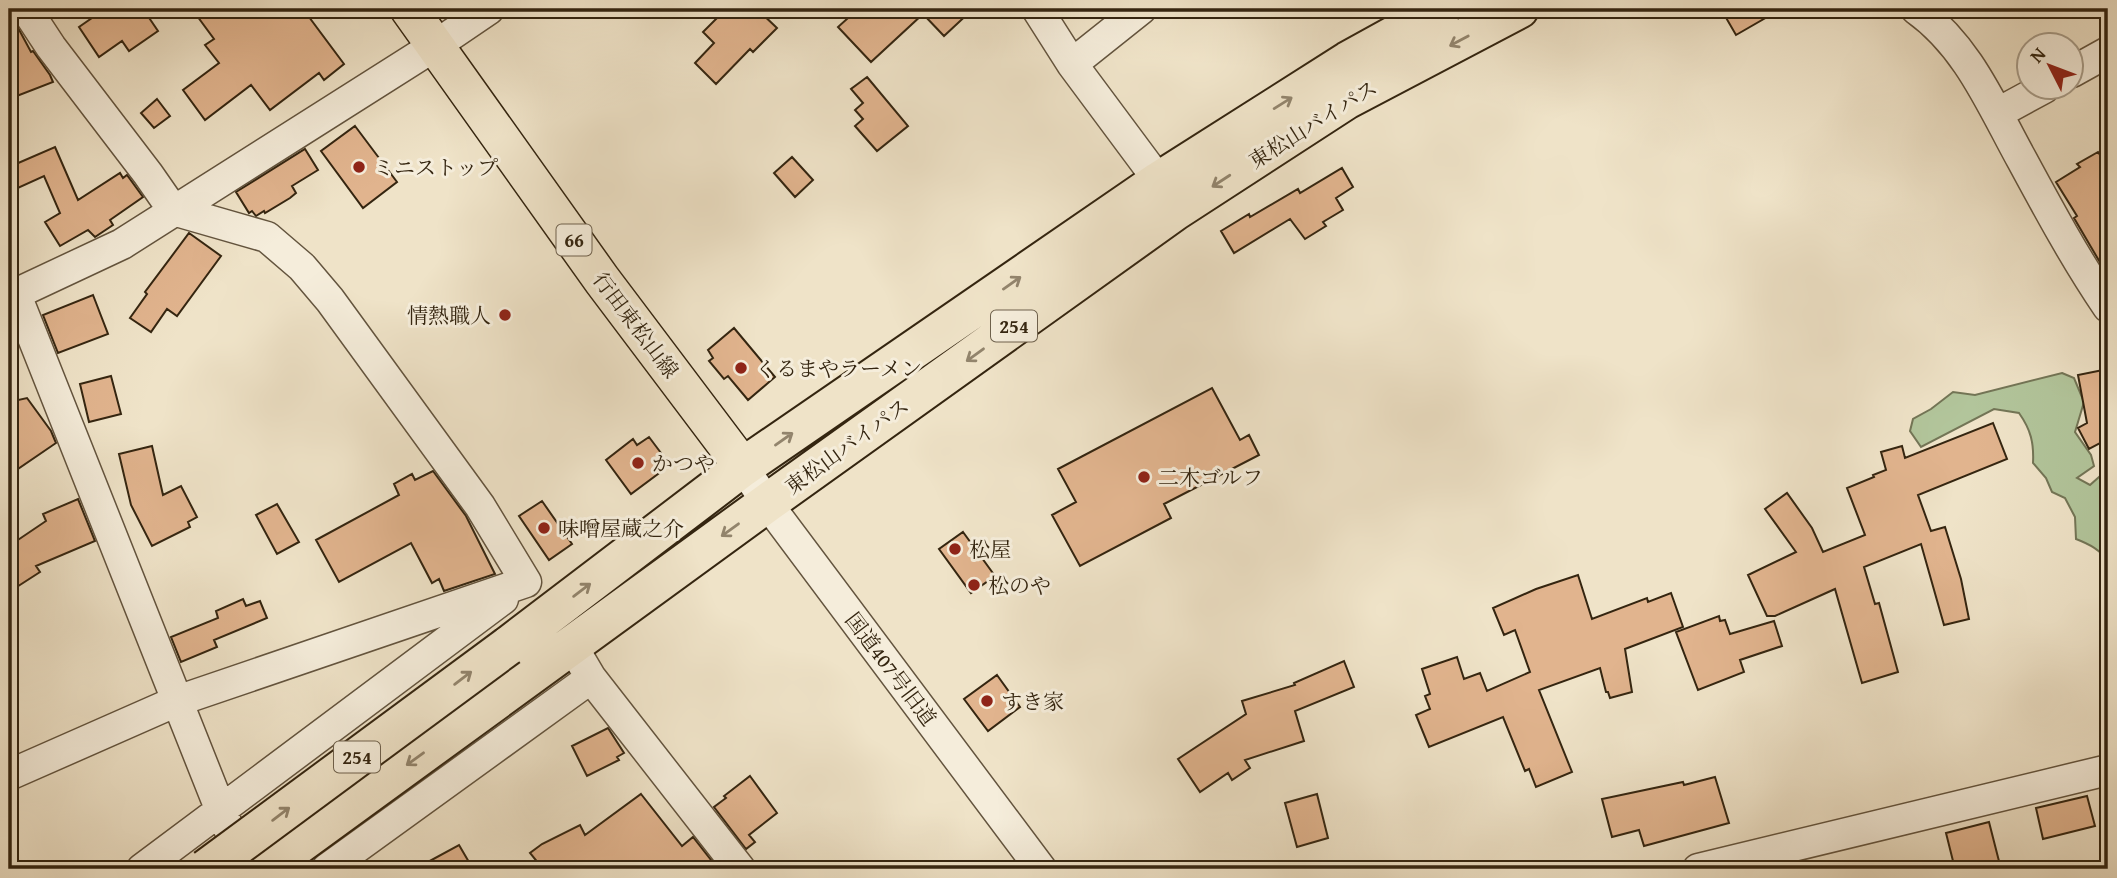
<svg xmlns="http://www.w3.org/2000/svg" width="2117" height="878" font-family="'Gentium Book Plus','Noto Serif JP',serif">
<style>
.green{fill:#b2c59b;stroke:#737556;stroke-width:2}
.building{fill:#e1b48e;stroke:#342510;stroke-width:2}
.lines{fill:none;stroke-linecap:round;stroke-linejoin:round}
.minor-casing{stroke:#63543e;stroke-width:33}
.major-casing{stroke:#342510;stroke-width:40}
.highway-casing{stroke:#342510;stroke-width:42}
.minor{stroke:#f5eddb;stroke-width:30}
.major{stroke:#efe3c8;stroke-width:37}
.highway{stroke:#efe3c8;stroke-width:38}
.highway-bridge-casing{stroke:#342510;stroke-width:42;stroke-linecap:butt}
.highway-bridge{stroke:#efe3c8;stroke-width:38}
.oneway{stroke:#92846c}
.poi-dot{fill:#8f2418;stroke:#f5eddb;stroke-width:2.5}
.labels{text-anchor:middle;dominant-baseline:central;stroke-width:6;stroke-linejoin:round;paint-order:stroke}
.shield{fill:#f5eddb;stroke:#6e614d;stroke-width:2}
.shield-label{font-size:19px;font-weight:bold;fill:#342510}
.street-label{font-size:21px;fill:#342510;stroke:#f5eddb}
.poi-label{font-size:21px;fill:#342510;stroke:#f5eddb;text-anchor:start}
</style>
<rect width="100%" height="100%" fill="#efe3c8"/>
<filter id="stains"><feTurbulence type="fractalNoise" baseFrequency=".00286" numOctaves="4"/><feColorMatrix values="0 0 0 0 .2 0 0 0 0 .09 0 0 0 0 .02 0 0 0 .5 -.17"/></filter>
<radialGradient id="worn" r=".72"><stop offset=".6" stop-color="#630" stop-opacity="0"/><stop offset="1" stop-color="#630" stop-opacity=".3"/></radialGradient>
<path class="green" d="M 2062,373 L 2074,378 L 2084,402 L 2075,432 L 2091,455 L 2094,466 L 2077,478 L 2090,485 L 2108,469 L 2108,562 C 2101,550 2089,544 2076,539 L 2075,517 L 2065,498 L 2052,492 L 2046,478 L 2033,463 C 2034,443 2031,430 2019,413 L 1994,409 L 1921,447 L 1910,431 L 1913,419 L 1931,409 L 1953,392 L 1975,395 Z"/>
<path class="building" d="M 105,9 L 143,9 L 158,31 L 129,51 L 122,41 L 99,57 L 79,27 Z
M 192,9 L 303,9 L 344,64 L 324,80 L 319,73 L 270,110 L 251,85 L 205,120 L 183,90 L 219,63 L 205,45 L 214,39 Z
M 726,9 L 757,9 L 777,28 L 753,52 L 750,49 L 716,84 L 695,63 L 714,43 L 703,32 Z
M 858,9 L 973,9 L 944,36 L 923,14 L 871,62 L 838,27 Z
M 1721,9 L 1781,9 L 1736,35 Z
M 9,11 L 31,52 L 33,51 L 50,75 L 53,82 L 9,99 Z
M 867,77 L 908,126 L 877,151 L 855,126 L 863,119 L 855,110 L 863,103 L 851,89 Z
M 157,99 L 170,116 L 154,128 L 141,113 Z
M 355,126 L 397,182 L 363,208 L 321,151 Z
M 55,147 L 78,200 L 120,173 L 123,178 L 127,175 L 143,197 L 110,220 L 113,225 L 95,237 L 88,230 L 60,246 L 45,222 L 60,213 L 44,176 L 9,192 L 9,167 Z
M 305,149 L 318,170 L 292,186 L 296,193 L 290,198 L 265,213 L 264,211 L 256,216 L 252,211 L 249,213 L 236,192 Z
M 2108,150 L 2108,276 L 2074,218 L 2077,216 L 2056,182 L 2080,167 L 2077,164 L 2098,152 L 2100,155 Z
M 792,157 L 813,180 L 795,197 L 774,173 Z
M 1342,168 L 1353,187 L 1336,198 L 1343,210 L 1323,222 L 1326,226 L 1305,239 L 1290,219 L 1234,253 L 1221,231 L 1249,214 L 1250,217 L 1298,189 L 1300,193 Z
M 189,233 L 221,256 L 177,316 L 167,309 L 151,332 L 130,318 L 147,294 L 145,292 Z
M 93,295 L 108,334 L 58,353 L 43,315 Z
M 734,328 L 775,377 L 748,400 L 728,376 L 724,379 L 709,361 L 713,358 L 708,350 Z
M 2108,369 L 2108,439 L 2089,449 L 2078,428 L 2087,423 L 2078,375 Z
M 111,376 L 121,414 L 89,422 L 80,384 Z
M 1212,388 L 1240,440 L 1249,435 L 1259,455 L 1164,504 L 1171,518 L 1080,566 L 1052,515 L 1076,502 L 1058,469 Z
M 27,398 L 51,431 L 56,443 L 9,475 L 9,402 Z
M 1993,423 L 2007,459 L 1918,495 L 1931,531 L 1945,527 L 1961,579 L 1969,619 L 1944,625 L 1921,544 L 1864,567 L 1875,604 L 1879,603 L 1898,672 L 1862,683 L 1835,589 L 1775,616 L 1767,616 L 1748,575 L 1796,552 L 1765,509 L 1787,493 L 1812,528 L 1823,552 L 1865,535 L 1847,488 L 1874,477 L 1873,475 L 1886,470 L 1881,452 L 1902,446 L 1905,458 Z
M 649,437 L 670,465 L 631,494 L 606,460 L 633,439 L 637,445 Z
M 152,446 L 163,495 L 181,486 L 197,517 L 188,522 L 190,527 L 152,546 L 131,505 L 119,454 Z
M 433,471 L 466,516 L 495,574 L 444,591 L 439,579 L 432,583 L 411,543 L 339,582 L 316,540 L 399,495 L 394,484 L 412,474 L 415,480 Z
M 78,499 L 95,541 L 36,566 L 40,572 L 9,592 L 9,546 L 46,521 L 43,514 Z
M 542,501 L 572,544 L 549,560 L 519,516 Z
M 277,504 L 299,542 L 277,554 L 256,515 Z
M 963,532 L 995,576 L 971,593 L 939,549 Z
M 1578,575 L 1592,619 L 1647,598 L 1648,602 L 1671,593 L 1683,627 L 1625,649 L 1632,692 L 1610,698 L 1608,692 L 1606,692 L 1600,668 L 1539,690 L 1572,772 L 1536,787 L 1529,769 L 1525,771 L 1503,717 L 1429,747 L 1416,715 L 1430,709 L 1425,696 L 1430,694 L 1422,669 L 1457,657 L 1464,679 L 1480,673 L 1487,691 L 1530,672 L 1515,630 L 1504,635 L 1493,608 L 1536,589 Z
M 243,599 L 246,606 L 260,601 L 267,618 L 214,640 L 217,647 L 181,662 L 171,637 L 218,618 L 216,611 Z
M 1719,616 L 1720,621 L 1725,620 L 1730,634 L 1774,621 L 1782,646 L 1740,660 L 1744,672 L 1698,690 L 1676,632 Z
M 1344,661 L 1354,687 L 1295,711 L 1304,741 L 1245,760 L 1250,768 L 1232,780 L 1228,773 L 1200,792 L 1178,759 L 1246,714 L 1242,701 L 1295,685 L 1294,683 Z
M 997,675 L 1020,707 L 988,731 L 964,699 Z
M 608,728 L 624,753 L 617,757 L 619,760 L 587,776 L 572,746 Z
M 750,776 L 777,813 L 749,835 L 755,842 L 746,849 L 714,807 L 726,798 L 724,796 Z
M 1715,777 L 1729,823 L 1644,846 L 1639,830 L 1612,837 L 1602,799 L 1683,782 L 1684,785 Z
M 641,794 L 682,846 L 693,837 L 718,869 L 543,869 L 530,853 L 542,844 L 580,825 L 585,835 Z
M 1317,794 L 1328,838 L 1297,847 L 1285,803 Z
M 2087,796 L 2095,826 L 2043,839 L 2036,808 Z
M 1989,822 L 2001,869 L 1955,869 L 1946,833 Z
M 459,845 L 473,869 L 415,869 Z"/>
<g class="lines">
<defs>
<path id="minor" d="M 1037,9 L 1072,64 L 1159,181
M 1916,9 C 1968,46 1992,106 2022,160 C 2049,210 2076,260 2108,307
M 1072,64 L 1141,9
M 2072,72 L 2108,52
M 1998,113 L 2044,88
M 16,295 L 221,811 L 247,869
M 9,297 L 122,244 L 436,45 L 489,9
M 743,467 L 767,503 L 1041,869
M 581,661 L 591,678 L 740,869
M 9,775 L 177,701 L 526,582 L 480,506 L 330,300 L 302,267 L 267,237 L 173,210 L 148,174 L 51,47 L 26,9
M 142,869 L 503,599
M 327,869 L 591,678
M 1698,869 L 2108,770"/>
<path id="major" d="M 409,9 L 602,280 L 743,467"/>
<path id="highway" d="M 508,646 L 743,467 L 1159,181 L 1348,61 L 1442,9
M 265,869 L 767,503 L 1175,211 L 1346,100 L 1519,9"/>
</defs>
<use href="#minor" class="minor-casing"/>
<use href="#major" class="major-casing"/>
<use href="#highway" class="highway-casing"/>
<use href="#minor" class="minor"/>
<use href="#major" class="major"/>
<use href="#highway" class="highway"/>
<defs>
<path id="highway-bridge" d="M 206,869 L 508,646"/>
</defs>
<use href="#highway-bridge" class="highway-bridge-casing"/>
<use href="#highway-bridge" class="highway-bridge"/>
</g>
<defs><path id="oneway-shaft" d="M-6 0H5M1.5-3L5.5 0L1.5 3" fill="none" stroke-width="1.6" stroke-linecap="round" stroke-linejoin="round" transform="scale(1.75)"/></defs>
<g class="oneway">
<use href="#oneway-shaft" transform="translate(1459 41) rotate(152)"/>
<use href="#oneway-shaft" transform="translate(1283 103) rotate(-32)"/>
<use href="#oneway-shaft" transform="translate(1221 181) rotate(147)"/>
<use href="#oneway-shaft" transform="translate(1012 283) rotate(-35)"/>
<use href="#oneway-shaft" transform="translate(975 355) rotate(144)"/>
<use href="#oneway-shaft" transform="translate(784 439) rotate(-35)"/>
<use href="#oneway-shaft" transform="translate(730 530) rotate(144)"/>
<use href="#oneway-shaft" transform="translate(582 590) rotate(-37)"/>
<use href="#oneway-shaft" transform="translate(463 678) rotate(-37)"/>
<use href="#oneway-shaft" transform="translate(415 759) rotate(144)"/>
<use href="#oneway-shaft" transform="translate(281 814) rotate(-37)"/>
</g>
<g class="poi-dot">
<circle cx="359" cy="167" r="7"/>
<circle cx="505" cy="315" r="7"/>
<circle cx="741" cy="368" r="7"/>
<circle cx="638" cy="463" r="7"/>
<circle cx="1144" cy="477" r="7"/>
<circle cx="544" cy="528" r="7"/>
<circle cx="955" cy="549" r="7"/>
<circle cx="974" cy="585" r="7"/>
<circle cx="987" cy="701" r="7"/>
</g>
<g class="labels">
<g class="shield">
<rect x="556.5" y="224.5" width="35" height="31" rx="5"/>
<rect x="991" y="310.5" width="46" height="31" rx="5"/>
<rect x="334" y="741.5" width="46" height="31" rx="5"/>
</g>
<g class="shield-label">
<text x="574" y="240">66</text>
<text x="1014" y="326">254</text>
<text x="357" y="757">254</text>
</g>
<g class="street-label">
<text transform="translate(1313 124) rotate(-32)">東松山バイパス</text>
<text transform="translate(636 325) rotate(53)">行田東松山線</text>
<text transform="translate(847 446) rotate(-36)">東松山バイパス</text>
<text transform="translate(891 669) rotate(53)">国道407号旧道</text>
</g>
<g class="poi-label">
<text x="373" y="167">ミニストップ</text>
<text x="491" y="315" text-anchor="end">情熱職人</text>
<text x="755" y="368">くるまやラーメン</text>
<text x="652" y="463">かつや</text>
<text x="1158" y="477">二木ゴルフ</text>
<text x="558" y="528">味噌屋蔵之介</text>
<text x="969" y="549">松屋</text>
<text x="988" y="585">松のや</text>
<text x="1001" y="701">すき家</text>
</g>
</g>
<rect width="2117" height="878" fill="none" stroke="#efe3c8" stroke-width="35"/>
<rect x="10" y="10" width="2096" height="857" fill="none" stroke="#342510" stroke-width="3.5"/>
<rect x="18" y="18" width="2082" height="843" fill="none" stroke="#342510" stroke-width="2"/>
<g transform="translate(2050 66) rotate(312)"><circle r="33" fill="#f5eddb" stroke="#a89d8a" stroke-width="2"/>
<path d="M0-5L12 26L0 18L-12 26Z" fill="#8f2418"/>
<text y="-10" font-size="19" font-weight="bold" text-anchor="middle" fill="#342510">N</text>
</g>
<rect width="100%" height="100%" filter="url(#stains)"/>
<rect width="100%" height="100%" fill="url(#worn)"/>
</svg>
